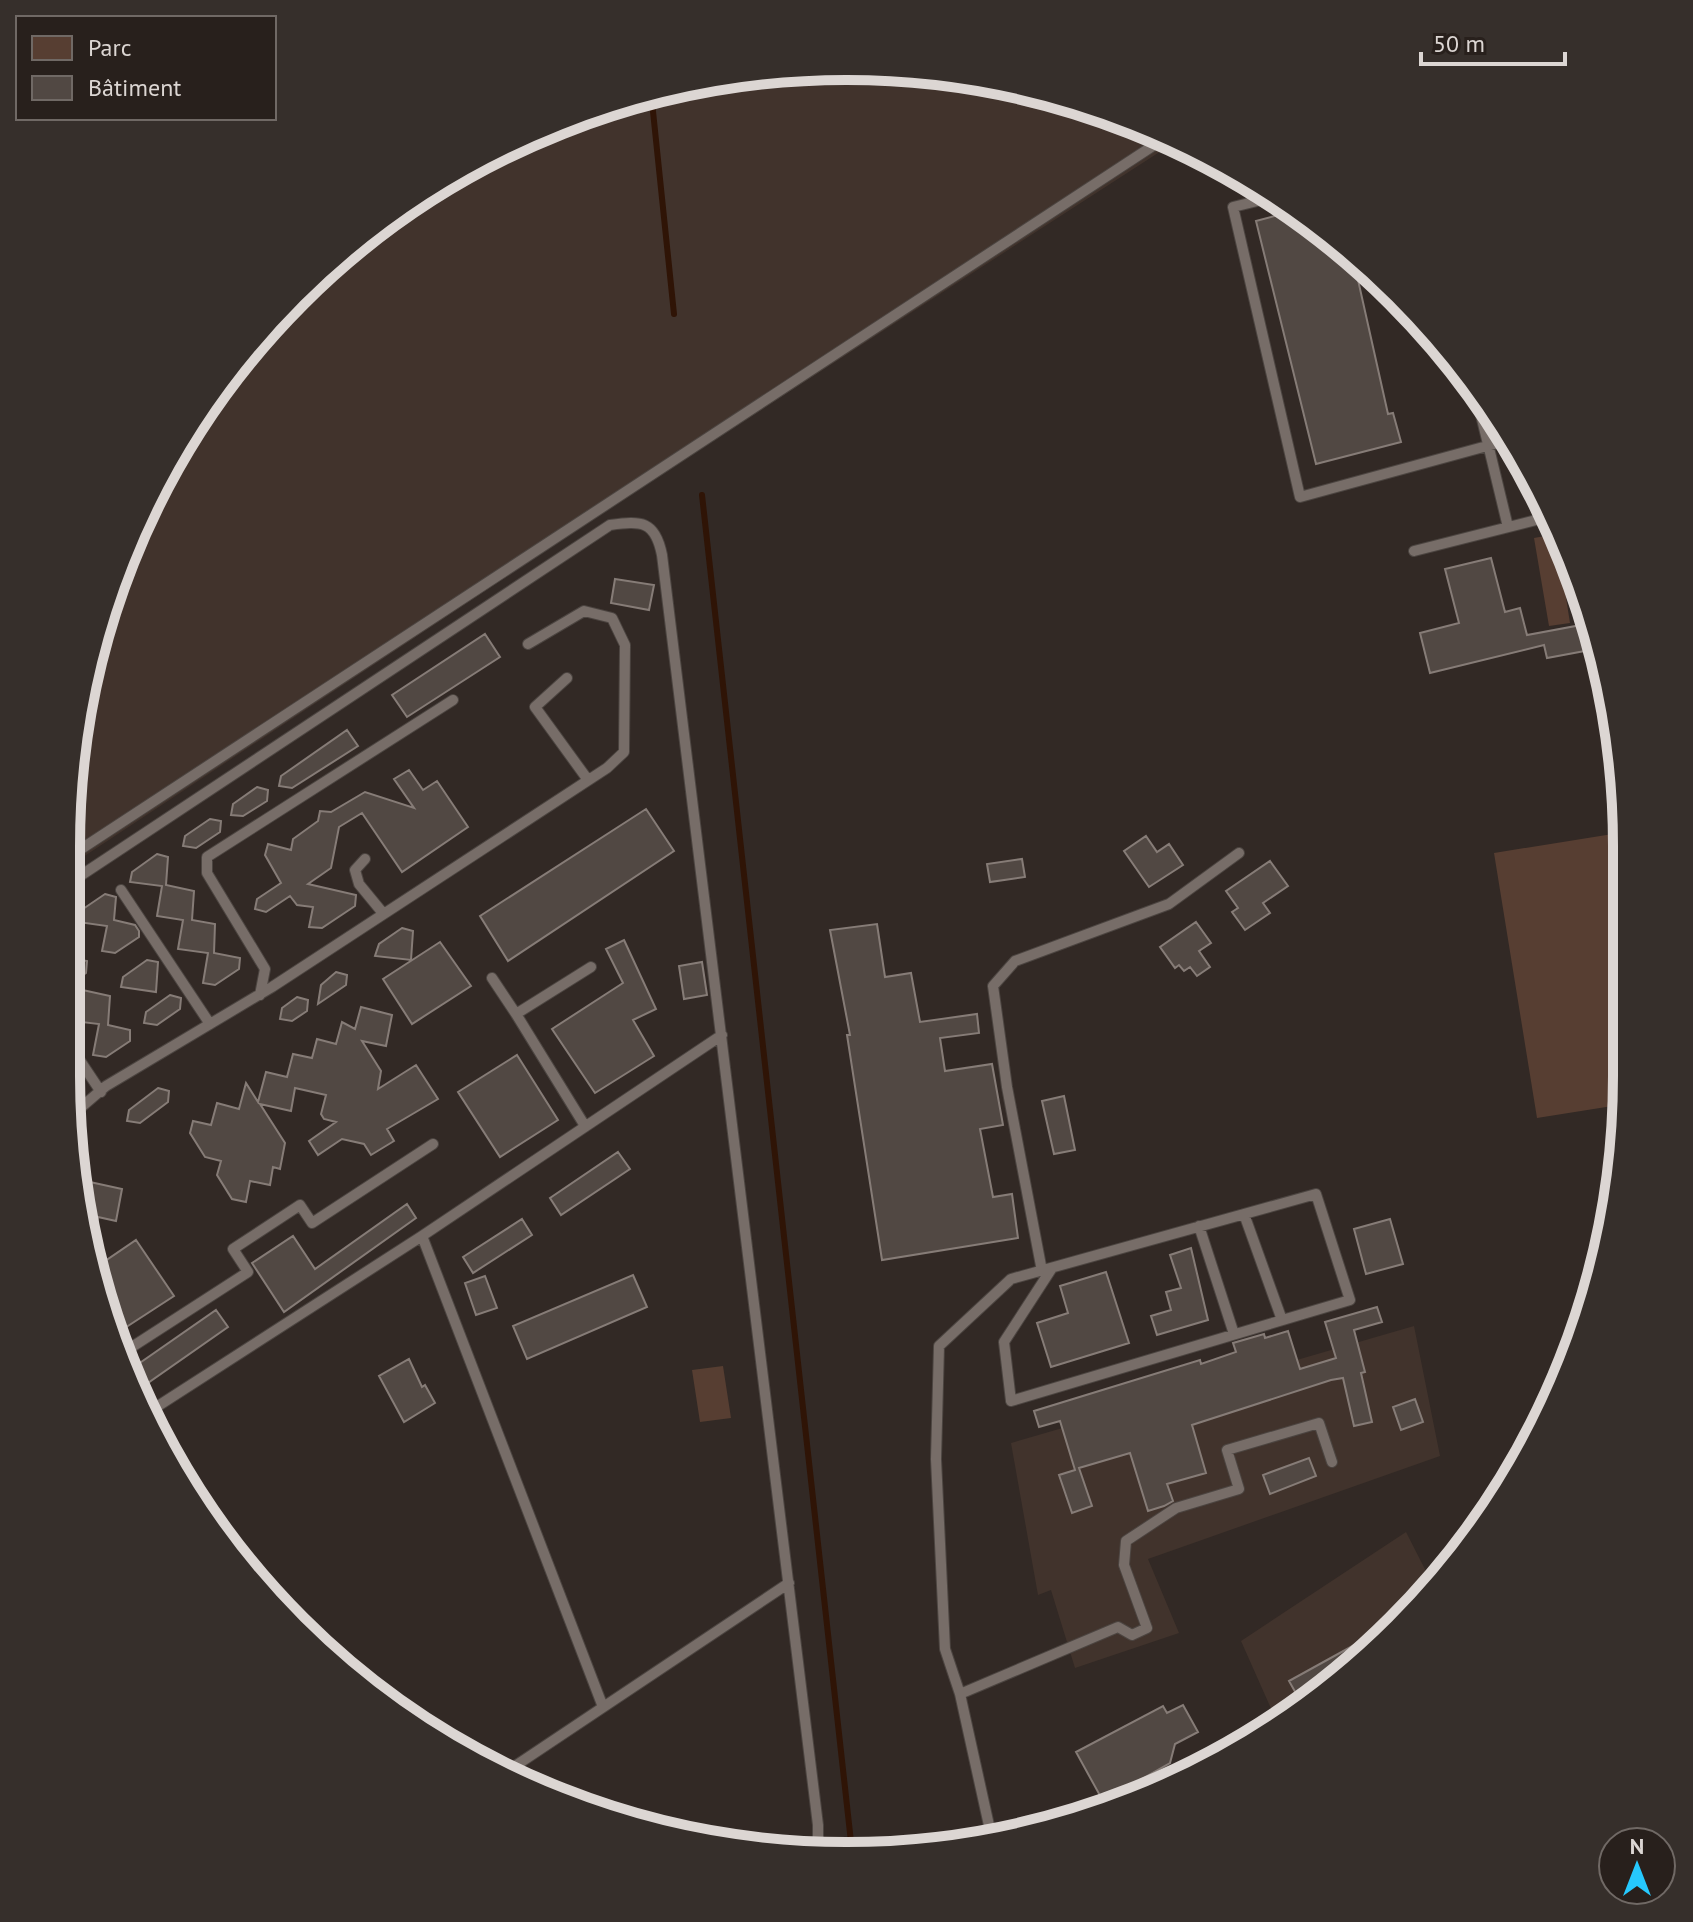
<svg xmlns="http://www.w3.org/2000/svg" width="1693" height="1922" font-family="'PT Sans',sans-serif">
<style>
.built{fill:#41332c}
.green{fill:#573e32}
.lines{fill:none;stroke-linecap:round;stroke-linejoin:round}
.stream{stroke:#2f1406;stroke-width:6}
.building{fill:#514843;stroke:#867c77;stroke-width:2}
.lane-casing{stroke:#4c4541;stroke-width:12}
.lane{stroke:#776d68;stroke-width:10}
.rim{fill:none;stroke:#dcd6d3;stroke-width:10}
</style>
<rect width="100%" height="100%" fill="#322925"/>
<path class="built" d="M 795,68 L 948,73 L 1097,107 L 1175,142 L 668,470 L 74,863 L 81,695 L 125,548 L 171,456 L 260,332 L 372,227 L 501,147 L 644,93 Z
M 1414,1326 L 1440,1456 L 1148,1559 L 1179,1633 L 1075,1668 L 1051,1590 L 1038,1595 L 1011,1443 Z
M 1406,1532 L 1433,1585 L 1361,1663 L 1277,1722 L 1241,1641 Z"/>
<path class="green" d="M 1556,534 L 1570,623 L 1549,626 L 1534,538 Z
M 1625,832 L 1625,1104 L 1537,1118 L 1494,853 Z
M 723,1366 L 731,1418 L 700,1422 L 692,1370 Z"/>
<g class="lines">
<path class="stream" d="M 651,92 L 674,314
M 702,495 L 852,1851"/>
</g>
<path class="building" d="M 1293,211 L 1352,253 L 1388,414 L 1393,413 L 1401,442 L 1316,464 L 1256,221 Z
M 1491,558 L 1505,612 L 1520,608 L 1527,635 L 1592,623 L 1601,648 L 1547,658 L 1544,645 L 1430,673 L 1420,633 L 1459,623 L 1445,569 Z
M 615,579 L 654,585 L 649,610 L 611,603 Z
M 485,634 L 500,657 L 407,717 L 392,695 Z
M 347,730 L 358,746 L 292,788 L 279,786 L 281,776 Z
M 409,770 L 423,790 L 437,781 L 468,827 L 402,872 L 362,813 L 339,827 L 331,868 L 308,884 L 356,895 L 355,906 L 322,928 L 309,927 L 313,907 L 297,905 L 290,896 L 266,912 L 255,909 L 257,899 L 281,883 L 265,855 L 268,844 L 291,850 L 293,839 L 318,821 L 320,811 L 331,812 L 365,792 L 414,808 L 394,779 Z
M 257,787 L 268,790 L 267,801 L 243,816 L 231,815 L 233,804 Z
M 646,809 L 674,851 L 508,961 L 480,916 Z
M 210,819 L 221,821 L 220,832 L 196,848 L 183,846 L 185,836 Z
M 1146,836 L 1157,852 L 1169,844 L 1183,865 L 1149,887 L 1124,851 Z
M 157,854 L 168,857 L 166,885 L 194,891 L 192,920 L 215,924 L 214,953 L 240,958 L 239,969 L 215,985 L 203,983 L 208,953 L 178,949 L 183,920 L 157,916 L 162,886 L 130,882 L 132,872 Z
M 1022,859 L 1025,877 L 990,882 L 987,864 Z
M 1270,861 L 1288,886 L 1263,903 L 1270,913 L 1245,930 L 1232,912 L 1238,908 L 1226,891 Z
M 105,894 L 116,897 L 114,920 L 135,925 L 139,931 L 139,937 L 115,953 L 102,951 L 107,926 L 78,922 L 80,911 Z
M 1196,922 L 1211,943 L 1199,951 L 1210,967 L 1197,976 L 1190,967 L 1184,971 L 1179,965 L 1175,968 L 1160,947 Z
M 877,924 L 885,977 L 911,973 L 920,1022 L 977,1014 L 979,1033 L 940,1038 L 945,1071 L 992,1064 L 1003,1125 L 980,1129 L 993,1197 L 1012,1194 L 1018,1238 L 882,1260 L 847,1035 L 850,1035 L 830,930 Z
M 402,928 L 413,931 L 411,960 L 375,956 L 379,944 Z
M 624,940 L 656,1009 L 633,1020 L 654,1056 L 595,1093 L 552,1029 L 623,983 L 606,949 Z
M 440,942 L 471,986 L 412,1024 L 383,979 Z
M 76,959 L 87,961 L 86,973 L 70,984 L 70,963 Z
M 147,960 L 158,962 L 156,992 L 121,987 L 123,977 Z
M 702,962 L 707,995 L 684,999 L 679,966 Z
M 336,972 L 347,975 L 346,985 L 318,1004 L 321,985 Z
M 78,989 L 110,996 L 108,1025 L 130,1030 L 130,1041 L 106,1057 L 93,1055 L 99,1024 L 73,1021 Z
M 170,995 L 181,998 L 180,1009 L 157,1025 L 144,1023 L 146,1012 Z
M 297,997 L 308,1000 L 307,1011 L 292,1021 L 280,1019 L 282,1008 Z
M 361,1007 L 392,1015 L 386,1046 L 362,1041 L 381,1071 L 378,1089 L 416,1065 L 438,1099 L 387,1129 L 394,1141 L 371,1155 L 364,1144 L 342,1139 L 318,1155 L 309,1141 L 336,1122 L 324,1119 L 321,1114 L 326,1095 L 295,1088 L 291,1111 L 260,1104 L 285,1143 L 280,1169 L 273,1167 L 270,1185 L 250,1181 L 246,1202 L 232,1199 L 217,1175 L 221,1161 L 205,1157 L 190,1133 L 193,1121 L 211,1125 L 217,1103 L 239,1109 L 246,1083 L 258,1102 L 266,1072 L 287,1077 L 293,1054 L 312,1058 L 317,1039 L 336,1044 L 342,1022 L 355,1029 Z
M 517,1055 L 558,1120 L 500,1157 L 458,1092 Z
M 158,1088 L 169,1091 L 168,1102 L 140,1123 L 127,1121 L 129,1110 Z
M 1064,1096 L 1075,1150 L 1054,1154 L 1042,1101 Z
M 618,1152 L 630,1169 L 561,1215 L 550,1198 Z
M 90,1182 L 122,1189 L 116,1221 L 98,1217 L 92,1251 L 89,1251 L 83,1208 Z
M 407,1204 L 416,1218 L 284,1312 L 252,1263 L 293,1236 L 315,1269 Z
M 522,1219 L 532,1235 L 473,1273 L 463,1257 Z
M 1390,1219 L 1403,1264 L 1366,1274 L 1354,1229 Z
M 136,1240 L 174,1296 L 114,1335 L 92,1270 Z
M 1191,1248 L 1208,1320 L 1157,1335 L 1151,1316 L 1171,1310 L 1166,1292 L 1181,1288 L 1170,1255 Z
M 1106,1272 L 1129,1343 L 1051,1367 L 1037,1323 L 1068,1313 L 1060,1286 Z
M 633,1275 L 647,1307 L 527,1359 L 513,1326 Z
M 485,1276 L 497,1308 L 476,1315 L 465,1283 Z
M 1377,1307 L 1382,1322 L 1354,1330 L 1365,1372 L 1361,1373 L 1372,1422 L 1354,1426 L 1343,1378 L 1331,1380 L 1192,1425 L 1206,1473 L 1167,1484 L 1173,1501 L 1164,1506 L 1148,1511 L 1130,1453 L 1079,1468 L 1092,1506 L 1072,1513 L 1059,1475 L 1075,1470 L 1060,1421 L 1039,1427 L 1034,1411 L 1200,1360 L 1201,1364 L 1236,1352 L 1233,1343 L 1264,1334 L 1265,1338 L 1288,1331 L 1300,1369 L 1336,1358 L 1325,1322 Z
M 216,1310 L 228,1327 L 145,1385 L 134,1367 Z
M 409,1359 L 422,1387 L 425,1385 L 435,1403 L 404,1422 L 379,1376 Z
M 1415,1399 L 1423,1422 L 1401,1430 L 1393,1407 Z
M 1309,1458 L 1316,1476 L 1270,1494 L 1263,1475 Z
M 1394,1623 L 1396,1625 L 1361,1663 L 1302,1704 L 1289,1681 Z
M 1183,1705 L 1198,1732 L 1175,1744 L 1170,1763 L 1103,1801 L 1076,1752 L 1163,1706 L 1167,1713 Z"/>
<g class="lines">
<defs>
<path id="lane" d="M 1273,197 L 1233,207 L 1300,497 L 1509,440
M 1474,386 L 1508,527
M 1414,551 L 1552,516
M 567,678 L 535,707 L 588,780
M 75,853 L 1165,138
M 365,859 L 355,870 L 359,884 L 382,912
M 74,880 L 610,525 C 641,521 655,520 662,555 L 818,1825 L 818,1849
M 121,890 L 210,1024
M 492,978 L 516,1014
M 260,995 L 265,969 L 207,873 L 207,857 L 453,700
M 67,1041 L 101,1092
M 71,1116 L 106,1086 L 272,987 L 607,768 L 624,752 L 625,645 L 612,618 L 584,611 L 528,644
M 585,1126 L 516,1014 L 591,967
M 1244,1214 L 1282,1320
M 1199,1226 L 1234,1334
M 422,1236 L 603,1707
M 1042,1271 L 1007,1087 L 993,986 L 1015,961 L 1169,904 L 1239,853
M 121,1354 L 248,1272 L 233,1249 L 300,1205 L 312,1223 L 433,1144
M 144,1415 L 422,1236 L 722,1035
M 960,1694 L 945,1649 L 936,1459 L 939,1346 L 1011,1279 L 1316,1194 L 1350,1300 L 1011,1401 L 1004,1342 L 1052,1268
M 506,1772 L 789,1583
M 992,1839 L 960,1694 L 1118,1627 L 1132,1635 L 1147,1628 L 1124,1565 L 1126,1541 L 1176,1508 L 1239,1489 L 1227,1450 L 1319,1423 L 1332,1462"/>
</defs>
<use href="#lane" class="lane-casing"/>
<use href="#lane" class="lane"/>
</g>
<path d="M0 0H1693V1922H0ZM846 80H847A766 766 0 0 1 1613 846V1076A766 766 0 0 1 847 1842H846A766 766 0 0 1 80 1076V846A766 766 0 0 1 846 80Z" fill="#362f2b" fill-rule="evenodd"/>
<path class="rim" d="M846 80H847A766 766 0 0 1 1613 846V1076A766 766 0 0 1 847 1842H846A766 766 0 0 1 80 1076V846A766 766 0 0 1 846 80Z"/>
<rect x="16" y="16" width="260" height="104" fill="#28201c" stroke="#706965" stroke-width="2"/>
<rect x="32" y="36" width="40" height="24" fill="#573e32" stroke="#706965" stroke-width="2"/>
<text x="88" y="56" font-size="24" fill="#dcd6d3">Parc</text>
<rect x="32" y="76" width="40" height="24" fill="#514843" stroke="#706965" stroke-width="2"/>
<text x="88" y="96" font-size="24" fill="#dcd6d3">Bâtiment</text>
<g transform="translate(1637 1866)"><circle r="38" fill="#28201c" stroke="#706965" stroke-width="2"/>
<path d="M0-6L14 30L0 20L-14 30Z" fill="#26c9fe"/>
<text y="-12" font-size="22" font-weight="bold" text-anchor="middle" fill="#dcd6d3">N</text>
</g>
<path d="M1421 52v12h144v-12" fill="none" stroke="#dcd6d3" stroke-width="4"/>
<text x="1433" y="52" font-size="24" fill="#dcd6d3" stroke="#28201c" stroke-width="6" paint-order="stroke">50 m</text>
</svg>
